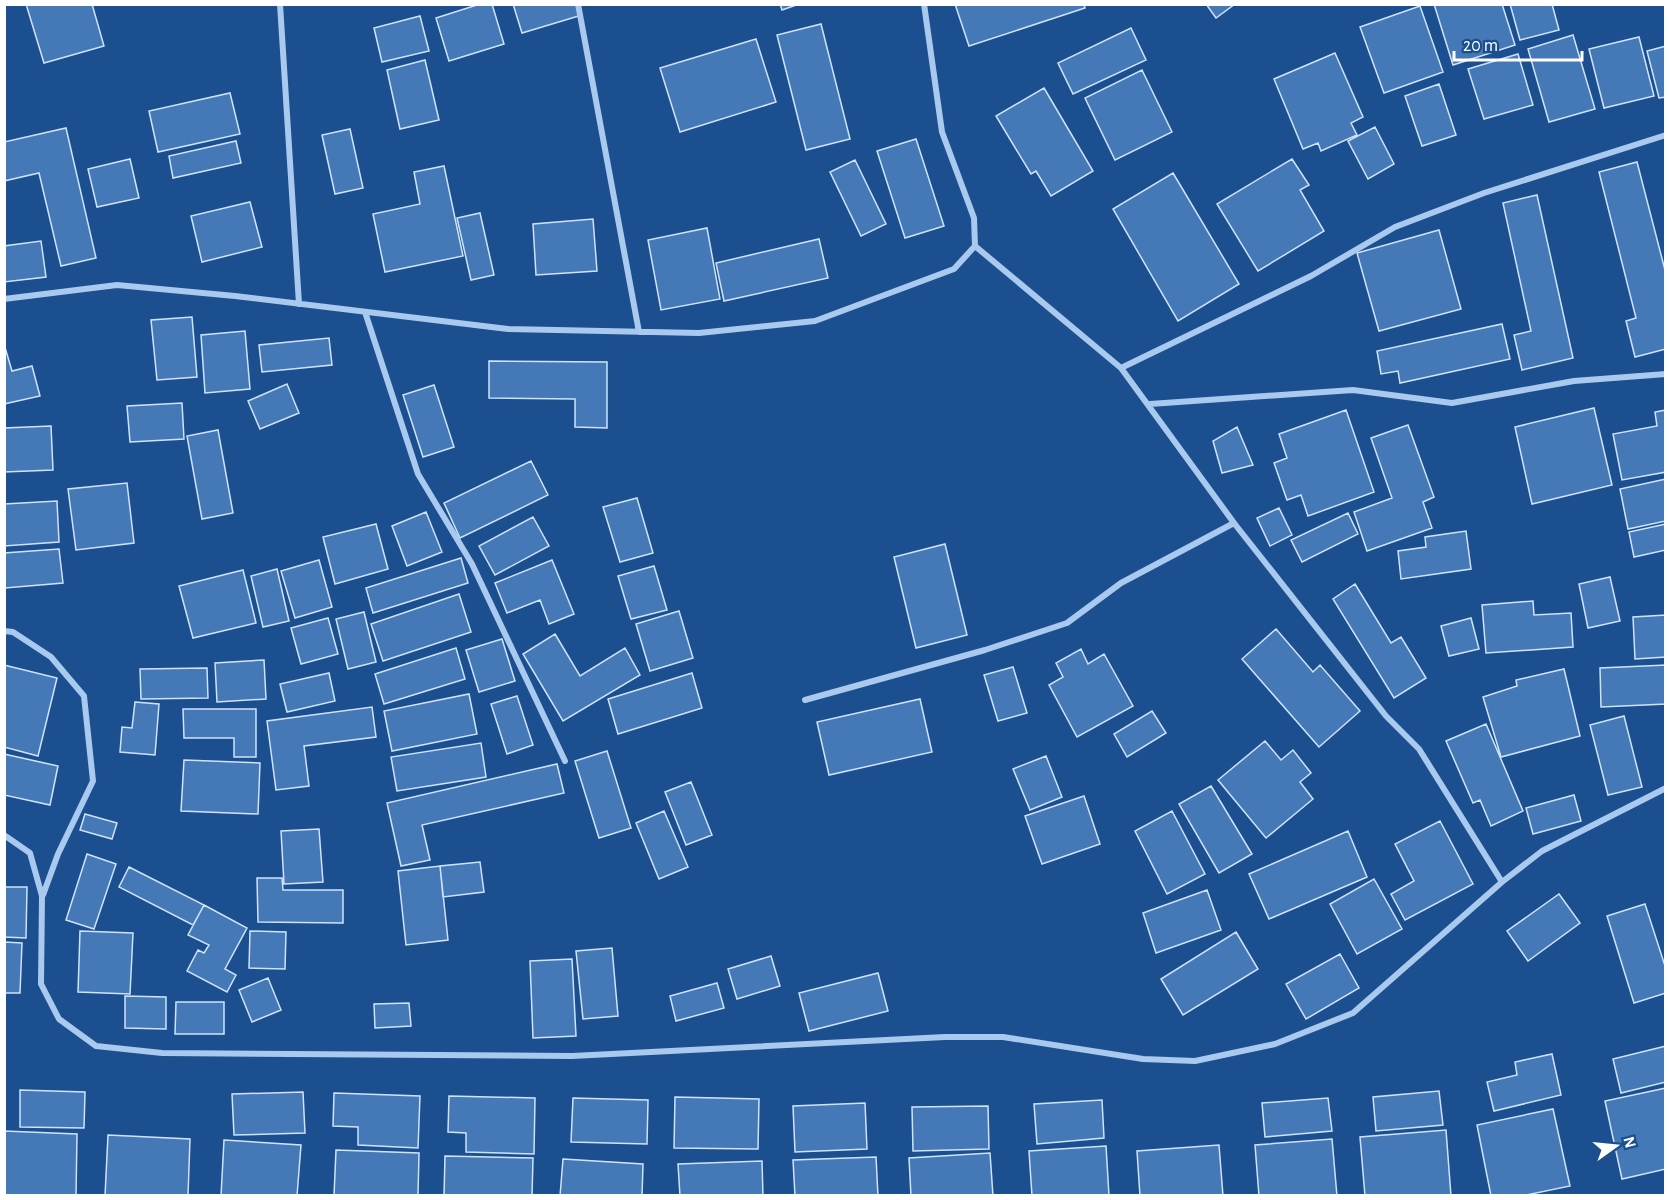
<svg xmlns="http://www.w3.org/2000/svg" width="1670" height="1200" font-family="'Alegreya Sans',sans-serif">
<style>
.building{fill:#4478b7;stroke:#cfe3fa;stroke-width:1.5}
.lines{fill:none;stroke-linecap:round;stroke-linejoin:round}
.street{stroke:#a9c9ee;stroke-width:6}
</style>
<rect width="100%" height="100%" fill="#1b4f8f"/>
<path class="building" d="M 26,4 L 92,4 L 104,46 L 44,63 Z
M 480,4 L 492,4 L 504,44 L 449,61 L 436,18 Z
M 513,4 L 578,4 L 582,15 L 522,33 Z
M 780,4 L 799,4 L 782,10 Z
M 955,4 L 1084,4 L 1085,8 L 969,46 Z
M 1206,4 L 1235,4 L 1216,18 Z
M 1434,4 L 1502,4 L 1515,45 L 1453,65 Z
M 1510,4 L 1552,4 L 1559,30 L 1520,40 Z
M 1420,6 L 1443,72 L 1384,93 L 1360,27 Z
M 420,16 L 429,51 L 382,62 L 374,28 Z
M 821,24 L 850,139 L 806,150 L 777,35 Z
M 1131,28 L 1146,60 L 1073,94 L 1058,63 Z
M 1573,35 L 1595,109 L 1549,122 L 1528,49 Z
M 1639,37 L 1654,96 L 1604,108 L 1589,49 Z
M 756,39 L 776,102 L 680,132 L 660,68 Z
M 1666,46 L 1666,97 L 1659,98 L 1647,51 Z
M 1335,53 L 1363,117 L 1351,123 L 1357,135 L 1321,151 L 1318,143 L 1303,149 L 1274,79 Z
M 1518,54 L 1533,105 L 1484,119 L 1468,69 Z
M 425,60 L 439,120 L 400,129 L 387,70 Z
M 1142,70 L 1172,132 L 1115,160 L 1085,98 Z
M 1439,84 L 1456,135 L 1422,146 L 1405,96 Z
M 1044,88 L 1093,171 L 1051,196 L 1036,171 L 1031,174 L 996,116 Z
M 230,93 L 240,134 L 158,152 L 149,111 Z
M 1375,127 L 1394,164 L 1368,179 L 1348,141 Z
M 66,128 L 96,258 L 61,266 L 39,173 L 4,181 L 4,142 Z
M 350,129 L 363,188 L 335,194 L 322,135 Z
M 916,139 L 944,226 L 905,238 L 877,151 Z
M 236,141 L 241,163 L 173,178 L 169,156 Z
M 130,159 L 139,198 L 97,207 L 88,169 Z
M 1292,159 L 1309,185 L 1300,190 L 1324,231 L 1258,271 L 1217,204 Z
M 855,160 L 886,224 L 861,236 L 830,172 Z
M 1637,162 L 1666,274 L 1666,349 L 1635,357 L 1626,321 L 1636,318 L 1599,172 Z
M 444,166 L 463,256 L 385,272 L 373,214 L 420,204 L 414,172 Z
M 1173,173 L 1239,284 L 1178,321 L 1113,209 Z
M 1537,195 L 1573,358 L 1522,370 L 1514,335 L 1531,331 L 1503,203 Z
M 250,202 L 262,247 L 202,262 L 191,216 Z
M 480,213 L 494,275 L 471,280 L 457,218 Z
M 593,219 L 597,271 L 536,275 L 533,224 Z
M 707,228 L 720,299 L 661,310 L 648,240 Z
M 1439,230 L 1461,309 L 1379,331 L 1357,253 Z
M 819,239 L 828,278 L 724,301 L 716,263 Z
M 41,241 L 46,277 L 4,282 L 4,246 Z
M 192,317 L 197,377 L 157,380 L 151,320 Z
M 1502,324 L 1510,359 L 1400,383 L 1398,371 L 1381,374 L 1377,351 Z
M 245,331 L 250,389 L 205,393 L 201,335 Z
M 329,338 L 332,365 L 262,372 L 259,345 Z
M 4,344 L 12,371 L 32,366 L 40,396 L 4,404 Z
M 489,361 L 607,362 L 607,428 L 575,427 L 575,399 L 489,398 Z
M 287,384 L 299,413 L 260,429 L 248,401 Z
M 434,385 L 454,447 L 423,457 L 403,395 Z
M 182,403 L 184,439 L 130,442 L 127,406 Z
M 1594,408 L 1612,485 L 1532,504 L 1515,427 Z
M 1346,410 L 1374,492 L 1308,516 L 1301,495 L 1287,500 L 1274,463 L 1287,458 L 1279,434 Z
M 1666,410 L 1666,472 L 1622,480 L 1613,434 L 1657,426 L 1655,412 Z
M 1408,425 L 1434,497 L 1423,502 L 1432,528 L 1367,551 L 1354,512 L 1392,498 L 1371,438 Z
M 51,426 L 53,470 L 4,472 L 4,428 Z
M 1237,427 L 1253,465 L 1222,473 L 1213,441 Z
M 218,430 L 233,513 L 202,519 L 187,436 Z
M 531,461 L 548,495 L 460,538 L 444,503 Z
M 1666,479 L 1666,521 L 1628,529 L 1620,489 Z
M 127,483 L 134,543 L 76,550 L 68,489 Z
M 637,498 L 653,553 L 620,562 L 603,507 Z
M 57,501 L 59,542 L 4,546 L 4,504 Z
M 1279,508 L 1292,535 L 1270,546 L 1257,518 Z
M 426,512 L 442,552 L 407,566 L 392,526 Z
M 1348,513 L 1358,534 L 1302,562 L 1291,540 Z
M 533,517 L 549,546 L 495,575 L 479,546 Z
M 376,524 L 388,569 L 335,584 L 323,537 Z
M 1666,524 L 1666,550 L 1634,557 L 1629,532 Z
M 1466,531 L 1471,569 L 1401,579 L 1398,551 L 1426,547 L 1425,537 Z
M 945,544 L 967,635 L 916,648 L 894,557 Z
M 59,549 L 63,583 L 5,588 L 4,553 Z
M 461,558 L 468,583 L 373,613 L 366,588 Z
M 319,560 L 332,607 L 295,618 L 281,571 Z
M 552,560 L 574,614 L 549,624 L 540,600 L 507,613 L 495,583 Z
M 654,566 L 667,610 L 631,619 L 618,576 Z
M 277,569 L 289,621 L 263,627 L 251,576 Z
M 243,570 L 256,623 L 193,638 L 179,586 Z
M 1610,577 L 1620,621 L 1588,628 L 1579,584 Z
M 1355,584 L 1391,643 L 1401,637 L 1426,678 L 1394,698 L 1333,599 Z
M 459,594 L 471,632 L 383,661 L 371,624 Z
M 1533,601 L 1534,615 L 1571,613 L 1573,647 L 1486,653 L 1482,605 Z
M 679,611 L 693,658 L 650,671 L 636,624 Z
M 364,612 L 376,662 L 348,669 L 336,619 Z
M 1666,615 L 1666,657 L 1635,659 L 1633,617 Z
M 328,618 L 338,654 L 301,664 L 291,628 Z
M 1471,618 L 1479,649 L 1449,656 L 1441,626 Z
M 1276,629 L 1313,672 L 1320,665 L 1360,711 L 1319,747 L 1242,659 Z
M 555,634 L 580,676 L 625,648 L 640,675 L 563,721 L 523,654 Z
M 502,639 L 515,681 L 479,692 L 466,650 Z
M 456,648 L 465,679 L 384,704 L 375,674 Z
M 1081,649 L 1088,664 L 1104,654 L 1133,706 L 1077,737 L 1049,685 L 1063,677 L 1056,663 Z
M 264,660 L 266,699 L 217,702 L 215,663 Z
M 4,665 L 57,678 L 38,756 L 4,747 Z
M 1666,665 L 1666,704 L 1601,707 L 1600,668 Z
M 1013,667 L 1027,713 L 998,721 L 984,675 Z
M 207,668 L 208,698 L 141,699 L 140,669 Z
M 1564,669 L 1580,736 L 1501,757 L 1483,697 L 1517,686 L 1516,680 Z
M 329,673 L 335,701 L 287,712 L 280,684 Z
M 692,673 L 702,708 L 618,734 L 608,699 Z
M 469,694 L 477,734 L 392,751 L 384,711 Z
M 517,696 L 533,745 L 507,754 L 491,704 Z
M 920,699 L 932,752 L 829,775 L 817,722 Z
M 135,702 L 159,704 L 155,755 L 120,752 L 122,727 L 132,728 Z
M 372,707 L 376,737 L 304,746 L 309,786 L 276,790 L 267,721 Z
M 183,709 L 256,709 L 256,757 L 234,757 L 234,738 L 184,738 Z
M 1152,711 L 1166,733 L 1127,757 L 1114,734 Z
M 1624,716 L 1642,787 L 1608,795 L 1590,725 Z
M 1486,724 L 1523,811 L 1491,826 L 1480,800 L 1473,803 L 1446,741 Z
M 1265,741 L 1281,760 L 1293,750 L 1311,773 L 1300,782 L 1313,799 L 1266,838 L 1218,780 Z
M 481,743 L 486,777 L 397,791 L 391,757 Z
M 607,751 L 631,828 L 599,838 L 575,761 Z
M 4,754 L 58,766 L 50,805 L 4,795 Z
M 1046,756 L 1062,797 L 1030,810 L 1013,769 Z
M 184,760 L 260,763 L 258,814 L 181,811 Z
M 557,764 L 564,793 L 422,825 L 430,860 L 401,866 L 387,803 Z
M 691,782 L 712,835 L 686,845 L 665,792 Z
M 1211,786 L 1252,854 L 1219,873 L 1179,804 Z
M 1574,795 L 1581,821 L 1533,834 L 1526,808 Z
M 1084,796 L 1100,844 L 1042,864 L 1025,816 Z
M 664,811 L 688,867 L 659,879 L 636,823 Z
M 1172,811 L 1205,874 L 1167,894 L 1135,831 Z
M 85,814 L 117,823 L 112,839 L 80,830 Z
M 1440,821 L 1473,884 L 1405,920 L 1391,894 L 1414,881 L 1395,844 Z
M 319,829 L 323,882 L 284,884 L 281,831 Z
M 1348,831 L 1367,877 L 1269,919 L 1249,874 Z
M 87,854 L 116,864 L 94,929 L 66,920 Z
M 480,862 L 484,892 L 443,897 L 440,866 Z
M 440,866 L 448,940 L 406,945 L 398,871 Z
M 129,867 L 204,905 L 193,925 L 119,887 Z
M 257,878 L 282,878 L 283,890 L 343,890 L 343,923 L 258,922 Z
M 1374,879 L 1402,929 L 1357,954 L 1330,904 Z
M 4,887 L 27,887 L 26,938 L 4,937 Z
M 1207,890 L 1221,930 L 1156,953 L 1143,913 Z
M 1559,894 L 1580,923 L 1528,961 L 1507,931 Z
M 1645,904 L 1666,969 L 1666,993 L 1634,1003 L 1607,916 Z
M 204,905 L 247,928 L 225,969 L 236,975 L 227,992 L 187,971 L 198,950 L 204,953 L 209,945 L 188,935 Z
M 80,931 L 133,933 L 130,994 L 78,992 Z
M 250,931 L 286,932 L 285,969 L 249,968 Z
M 1236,932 L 1258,969 L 1183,1015 L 1161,979 Z
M 4,942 L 22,943 L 20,993 L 4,993 Z
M 612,948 L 618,1016 L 583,1019 L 576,951 Z
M 1340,954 L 1359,988 L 1306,1019 L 1286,984 Z
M 771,956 L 780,986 L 737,999 L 728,969 Z
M 572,959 L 576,1036 L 533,1038 L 530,961 Z
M 878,973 L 888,1011 L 809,1031 L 799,993 Z
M 268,978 L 281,1010 L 252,1022 L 239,990 Z
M 717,983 L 724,1008 L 676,1021 L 670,996 Z
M 125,996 L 166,997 L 166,1029 L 125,1028 Z
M 176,1002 L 224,1002 L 224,1034 L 175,1034 Z
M 409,1003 L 411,1026 L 375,1028 L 374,1004 Z
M 1666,1046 L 1666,1082 L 1621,1093 L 1613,1059 Z
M 1552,1054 L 1561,1095 L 1494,1111 L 1487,1082 L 1517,1075 L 1515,1062 Z
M 1666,1088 L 1666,1169 L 1622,1179 L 1605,1101 Z
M 20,1090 L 85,1092 L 84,1128 L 20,1127 Z
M 1439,1091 L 1443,1125 L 1376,1131 L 1373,1097 Z
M 303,1092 L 305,1133 L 234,1135 L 232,1094 Z
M 334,1093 L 420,1096 L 418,1148 L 358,1145 L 358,1127 L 333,1126 Z
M 449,1096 L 535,1098 L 534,1154 L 466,1152 L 466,1133 L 448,1132 Z
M 675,1097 L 759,1099 L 758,1149 L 674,1148 Z
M 573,1098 L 648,1100 L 647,1144 L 571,1142 Z
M 1328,1098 L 1332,1131 L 1265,1137 L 1262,1103 Z
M 1102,1100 L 1104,1138 L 1037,1144 L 1034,1104 Z
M 865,1103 L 867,1149 L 795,1152 L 793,1106 Z
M 988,1106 L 989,1149 L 913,1151 L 912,1107 Z
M 1553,1109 L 1570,1186 L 1522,1196 L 1491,1196 L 1477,1125 Z
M 1446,1130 L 1451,1196 L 1365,1196 L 1360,1137 Z
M 4,1131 L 77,1134 L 76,1196 L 4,1196 Z
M 108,1135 L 190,1139 L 188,1196 L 105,1196 Z
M 1332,1139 L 1337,1196 L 1259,1196 L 1255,1145 Z
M 224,1140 L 301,1145 L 297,1196 L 221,1196 Z
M 1219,1145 L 1223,1196 L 1140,1196 L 1137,1151 Z
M 1106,1146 L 1109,1196 L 1032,1196 L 1029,1151 Z
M 336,1150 L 419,1153 L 418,1196 L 334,1196 Z
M 990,1153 L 993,1196 L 911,1196 L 909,1158 Z
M 445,1156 L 533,1158 L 532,1196 L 444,1196 Z
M 876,1157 L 878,1196 L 795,1196 L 793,1160 Z
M 563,1159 L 643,1164 L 642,1196 L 560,1196 Z
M 762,1161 L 763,1196 L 680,1196 L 678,1164 Z"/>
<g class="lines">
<path class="street" d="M 280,4 L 299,304
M 578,4 L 639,332
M 975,246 L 1121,368 L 1234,523 L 1386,716 L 1419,749 L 1502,882
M 4,299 L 117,285 L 235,296 L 508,329 L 699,333 L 815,321 L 954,269 L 975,246 L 974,218 L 942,132 L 924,4
M 365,312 L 418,474 L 472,564 L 565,761
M 1121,368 L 1311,276 L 1395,227 L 1484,193 L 1666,135
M 1150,404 L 1353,390 L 1452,403 L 1574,381 L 1666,374
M 4,631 L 13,632 L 51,657 L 84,696 L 93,781 L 58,854 L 43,895
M 805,700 L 985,650 L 1067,623 L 1121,583 L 1234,523
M 4,835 L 30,853 L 42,896 L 41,984 L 59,1019 L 96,1046 L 162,1053 L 572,1056 L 945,1037 L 1003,1037 L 1143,1059 L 1195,1061 L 1275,1044 L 1353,1013 L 1502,882 L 1542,851 L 1666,788"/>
</g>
<rect width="1670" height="1200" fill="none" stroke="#ffffff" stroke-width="12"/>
<g transform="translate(1616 1146) rotate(75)" stroke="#1b4f8f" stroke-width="4.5" paint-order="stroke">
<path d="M0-4.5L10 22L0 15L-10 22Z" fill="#ffffff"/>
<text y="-9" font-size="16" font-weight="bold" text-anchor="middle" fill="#ffffff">N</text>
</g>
<path d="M1454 51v9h128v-9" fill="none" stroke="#ffffff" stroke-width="3"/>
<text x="1463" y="51" font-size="18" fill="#ffffff" stroke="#1b4f8f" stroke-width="4.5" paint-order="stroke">20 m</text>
</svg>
